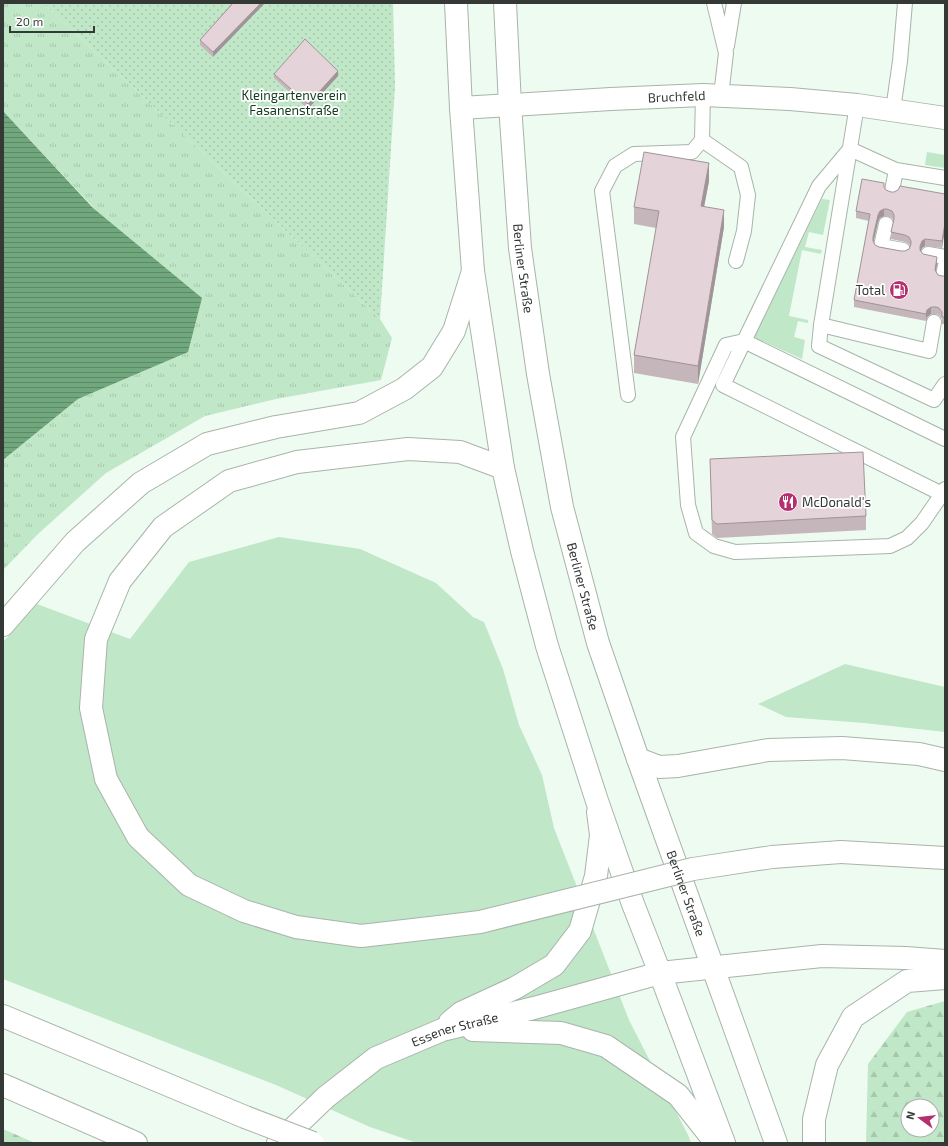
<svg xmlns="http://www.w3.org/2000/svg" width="948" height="1146" font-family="'Exo 2',sans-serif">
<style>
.grass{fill:#c0e7c7}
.forest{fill:url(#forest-firs);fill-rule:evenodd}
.park{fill:url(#park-tufts)}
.garden{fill:url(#garden-dots)}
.water{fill:url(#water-rules)}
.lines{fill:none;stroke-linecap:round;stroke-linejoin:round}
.service-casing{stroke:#a8b4aa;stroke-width:16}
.minor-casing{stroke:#a8b4aa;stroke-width:24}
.secondary-casing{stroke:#a8b4aa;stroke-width:24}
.primary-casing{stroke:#a8b4aa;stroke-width:24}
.motorway-casing{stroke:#a8b4aa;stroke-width:24}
.service{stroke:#fff;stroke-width:14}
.minor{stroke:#fff;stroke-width:22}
.secondary{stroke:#fff;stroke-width:22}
.primary{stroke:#fff;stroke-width:22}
.motorway{stroke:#fff;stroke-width:22}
.motorway-bridge-casing{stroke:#a8b4aa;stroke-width:24;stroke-linecap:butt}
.motorway-bridge{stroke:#fff;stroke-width:22}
.wall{fill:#c4b6bb;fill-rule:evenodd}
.shaded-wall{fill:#a09498}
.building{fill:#e4d4d9;stroke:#a09498;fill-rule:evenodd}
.labels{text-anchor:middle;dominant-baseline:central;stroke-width:3.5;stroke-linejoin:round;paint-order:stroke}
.park-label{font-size:13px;fill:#103b1d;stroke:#fff}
.street-label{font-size:13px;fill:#343935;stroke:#fff}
.poi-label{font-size:13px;fill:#343935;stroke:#fff;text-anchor:end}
</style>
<defs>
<pattern id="forest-firs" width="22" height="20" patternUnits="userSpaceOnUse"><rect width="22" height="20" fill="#c0e7c7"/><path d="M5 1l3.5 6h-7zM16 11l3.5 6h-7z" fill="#a6c7ac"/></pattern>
<pattern id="park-tufts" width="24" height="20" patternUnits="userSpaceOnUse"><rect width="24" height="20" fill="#c0e7c7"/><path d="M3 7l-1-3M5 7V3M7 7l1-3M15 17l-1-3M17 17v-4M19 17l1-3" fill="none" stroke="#a6c7ac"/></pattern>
<pattern id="garden-dots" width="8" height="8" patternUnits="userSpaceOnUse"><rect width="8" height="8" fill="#c0e7c7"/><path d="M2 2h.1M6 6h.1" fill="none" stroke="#a6c7ac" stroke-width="1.8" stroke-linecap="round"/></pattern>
<pattern id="water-rules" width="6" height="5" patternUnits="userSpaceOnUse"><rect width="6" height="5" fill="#70a77c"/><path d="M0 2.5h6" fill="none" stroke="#5d8966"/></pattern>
</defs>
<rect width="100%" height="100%" fill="#eefbf0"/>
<path class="grass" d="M 927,152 L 945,155 L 945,168 L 925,165 Z
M 822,199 L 830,200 L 823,235 L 809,232 L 805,247 L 822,250 L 821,254 L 802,250 L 789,316 L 808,320 L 808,323 L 798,321 L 794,337 L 805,340 L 802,359 L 754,337 Z
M 279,537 L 360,549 L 436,583 L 473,617 L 484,622 L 503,669 L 519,725 L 542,775 L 554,828 L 629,1020 L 688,1135 L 691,1143 L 417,1143 L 370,1127 L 276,1085 L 3,979 L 3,642 L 37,604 L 130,639 L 189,562 Z
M 845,664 L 945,687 L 945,732 L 864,723 L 786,717 L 758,704 Z"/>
<path class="forest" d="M 945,1001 L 945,1143 L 866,1143 L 868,1064 L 907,1012 ZM 908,1106 L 932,1106 L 932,1130 L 908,1130 Z
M 3,1129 L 35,1143 L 3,1143 Z"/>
<path class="park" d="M 3,3 L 43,3 L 380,319 L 392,338 L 381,380 L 276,399 L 205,416 L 106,473 L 38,534 L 3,570 L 3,460 L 78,399 L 187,352 L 93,207 L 3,111 Z"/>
<path class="garden" d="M 43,3 L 393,3 L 395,86 L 380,319 Z"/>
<path class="water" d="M 3,111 L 93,208 L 202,298 L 188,352 L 78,399 L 3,460 Z"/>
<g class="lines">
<defs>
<path id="service" d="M 714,3 L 726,53 L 721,96
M 727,46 L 734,3
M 857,105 L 821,325 L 819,346 L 934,400 L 945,384
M 893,110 L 900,61 L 905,3
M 702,140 L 741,167 L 748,195 L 744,231 L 736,261
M 945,178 L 896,170 L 850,149 L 819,186 L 723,385 L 942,494 L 945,489
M 892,191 L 896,170
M 886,224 L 881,246 L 903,250
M 928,254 L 945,257
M 943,275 L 945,266
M 821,325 L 929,351 L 934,322
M 628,395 L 602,191 L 615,166 L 634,154 L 692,152 L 702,140 L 703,95
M 942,494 L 922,523 L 907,538 L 890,546 L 735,552 L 714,546 L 696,533 L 688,505 L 683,437 L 726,345 L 744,341 L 945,439"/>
<g id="minor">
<path id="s1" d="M 461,108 L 611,99 L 703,95 L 790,99 L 857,105 L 945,118"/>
</g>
<g id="secondary">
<path d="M 450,1022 L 461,1013 L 515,988 L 554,965 L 580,931 L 596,876 L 601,835 L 598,812"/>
<path d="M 473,1030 L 561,1033 L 606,1046 L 678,1095 L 716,1143"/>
<path id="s2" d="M 278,1143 L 326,1097 L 376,1058 L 442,1030 L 534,1008 L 660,973"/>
</g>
<g id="primary">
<path d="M 456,3 L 461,108 L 473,271 L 503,468 L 522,551 L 547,646 L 597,801 L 633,904 L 660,973 L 724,1143"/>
<path id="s3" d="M 505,3 L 510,105 L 520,248 L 538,374 L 562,507 L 598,643 L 638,759 L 776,1143"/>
</g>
<path id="motorway" d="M 3,625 L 75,542 L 141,483 L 207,444 L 276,427 L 359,413 L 404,389 L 432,367 L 454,331 L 473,271
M 638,759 L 659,767 L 678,766 L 768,750 L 842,748 L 919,754 L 945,760
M 841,852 L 945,858
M 439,927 L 361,936 L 296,927 L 244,911 L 189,885 L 138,837 L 106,779 L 91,708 L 96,639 L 120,581 L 163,527 L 229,481 L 297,462 L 408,449 L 460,452 L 503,468
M 660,973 L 822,956 L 906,958 L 945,961
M 3,1016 L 245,1117
M 3,1085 L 136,1143
M 814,1143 L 814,1119 L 827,1065 L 853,1017 L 907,981 L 945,978"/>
</defs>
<use href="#service" class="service-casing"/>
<use href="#minor" class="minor-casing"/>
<use href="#secondary" class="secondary-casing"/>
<use href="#primary" class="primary-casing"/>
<use href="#motorway" class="motorway-casing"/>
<use href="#service" class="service"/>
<use href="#minor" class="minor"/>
<use href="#secondary" class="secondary"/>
<use href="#primary" class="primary"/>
<use href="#motorway" class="motorway"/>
<defs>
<path id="motorway-bridge" d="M 439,927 L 480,922 L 693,869 L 772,857 L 841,852
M 245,1117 L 313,1143"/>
</defs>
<use href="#motorway-bridge" class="motorway-bridge-casing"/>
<use href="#motorway-bridge" class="motorway-bridge"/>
</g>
<path class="wall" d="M 233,3 L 213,57 L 200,45 L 200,40 Z
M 274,74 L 338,76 L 308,109 L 274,78 Z
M 709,181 L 704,206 L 724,227 L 698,384 L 634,373 L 634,355 L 656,228 L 634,224 L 634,207 Z
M 884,187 L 886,190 L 891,192 L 945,194 L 942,248 L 925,246 L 922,248 L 921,251 L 923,254 L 937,264 L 936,272 L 938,275 L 942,276 L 945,276 L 945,324 L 942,324 L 942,319 L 939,315 L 936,314 L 931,314 L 927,317 L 926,321 L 854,307 L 854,300 L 869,221 L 856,218 L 856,211 ZM 884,216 L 887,216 L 892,218 L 894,221 L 891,232 L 891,239 L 905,242 L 909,244 L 910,246 L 909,249 L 905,251 L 901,251 L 879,247 L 875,245 L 873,242 L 878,222 L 880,218 Z
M 710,459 L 866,516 L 866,530 L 717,538 L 712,534 Z"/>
<path class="shaded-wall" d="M 261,3 L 265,3 L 213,57 L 213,52 Z
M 338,71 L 338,76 L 308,109 L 308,104 Z
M 709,163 L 709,181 L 701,223 L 701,206 Z
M 884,209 L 884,216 L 880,218 L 878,222 L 873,244 L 873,237 L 878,215 L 880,211 Z
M 724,210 L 724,227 L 698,384 L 698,366 Z
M 945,223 L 945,230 L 942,248 L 942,241 Z
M 925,239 L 925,246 L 922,248 L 920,253 L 920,246 L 922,241 Z
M 937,257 L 937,264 L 935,277 L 935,270 Z
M 931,307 L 931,314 L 927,317 L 926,321 L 926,314 L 927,310 Z"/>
<path class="building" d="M 233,3 L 261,3 L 213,52 L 200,40 Z
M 305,39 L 338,71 L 308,104 L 274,74 Z
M 644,152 L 709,163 L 701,206 L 724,210 L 698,366 L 634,355 L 659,211 L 634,207 Z
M 862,179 L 884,183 L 884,187 L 886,190 L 891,192 L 894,192 L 898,190 L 900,186 L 945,194 L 945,223 L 942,241 L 925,239 L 922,241 L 920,246 L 920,250 L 923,254 L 937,257 L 935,270 L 938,275 L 942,276 L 945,276 L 945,317 L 942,317 L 942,312 L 939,308 L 936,307 L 931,307 L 927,310 L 926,314 L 854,300 L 870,214 L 856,211 ZM 884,209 L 887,209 L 892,211 L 894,215 L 894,219 L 891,232 L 905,235 L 909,237 L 911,241 L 911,244 L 909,249 L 905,251 L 901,251 L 879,247 L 875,245 L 873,241 L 873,237 L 878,215 L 880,211 Z
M 863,452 L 866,516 L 717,524 L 712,520 L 710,459 Z"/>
<defs>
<symbol id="fuel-disc" viewBox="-11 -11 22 22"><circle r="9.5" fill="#b52e6e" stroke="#fff"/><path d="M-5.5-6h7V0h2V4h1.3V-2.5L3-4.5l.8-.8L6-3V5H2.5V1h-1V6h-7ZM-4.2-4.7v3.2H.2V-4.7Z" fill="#fff"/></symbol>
<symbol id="restaurant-disc" viewBox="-11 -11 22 22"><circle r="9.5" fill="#b52e6e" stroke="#fff"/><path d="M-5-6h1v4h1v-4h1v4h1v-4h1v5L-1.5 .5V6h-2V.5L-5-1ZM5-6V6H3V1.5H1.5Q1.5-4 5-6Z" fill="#fff"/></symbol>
</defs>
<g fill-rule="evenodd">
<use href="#fuel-disc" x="888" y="279" width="22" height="22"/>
<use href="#restaurant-disc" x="777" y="491" width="22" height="22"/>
</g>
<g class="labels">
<g class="park-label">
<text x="294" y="95">Kleingartenverein<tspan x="294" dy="15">Fasanenstraße</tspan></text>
</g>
<g class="street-label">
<text stroke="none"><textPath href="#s1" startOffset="216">Bruchfeld</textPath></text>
<text stroke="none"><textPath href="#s3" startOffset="266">Berliner Straße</textPath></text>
<text stroke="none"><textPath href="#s3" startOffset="590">Berliner Straße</textPath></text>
<text stroke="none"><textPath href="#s3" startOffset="914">Berliner Straße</textPath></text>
<text stroke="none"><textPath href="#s2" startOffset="214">Essener Straße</textPath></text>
</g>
<g class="poi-label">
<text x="885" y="290">Total</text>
<text x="802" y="502" text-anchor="start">McDonald's</text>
</g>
</g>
<rect width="948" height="1146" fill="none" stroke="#343935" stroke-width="8"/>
<g transform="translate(920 1118) rotate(285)"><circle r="19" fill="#ffffff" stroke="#aeb0ae"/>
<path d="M0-3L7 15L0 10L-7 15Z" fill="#b52e6e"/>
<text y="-6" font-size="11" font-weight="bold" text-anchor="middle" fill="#343935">N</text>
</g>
<path d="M10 26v6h84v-6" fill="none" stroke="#343935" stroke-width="2"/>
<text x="16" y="26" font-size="12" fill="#343935" stroke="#ffffff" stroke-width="3" paint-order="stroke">20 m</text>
</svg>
